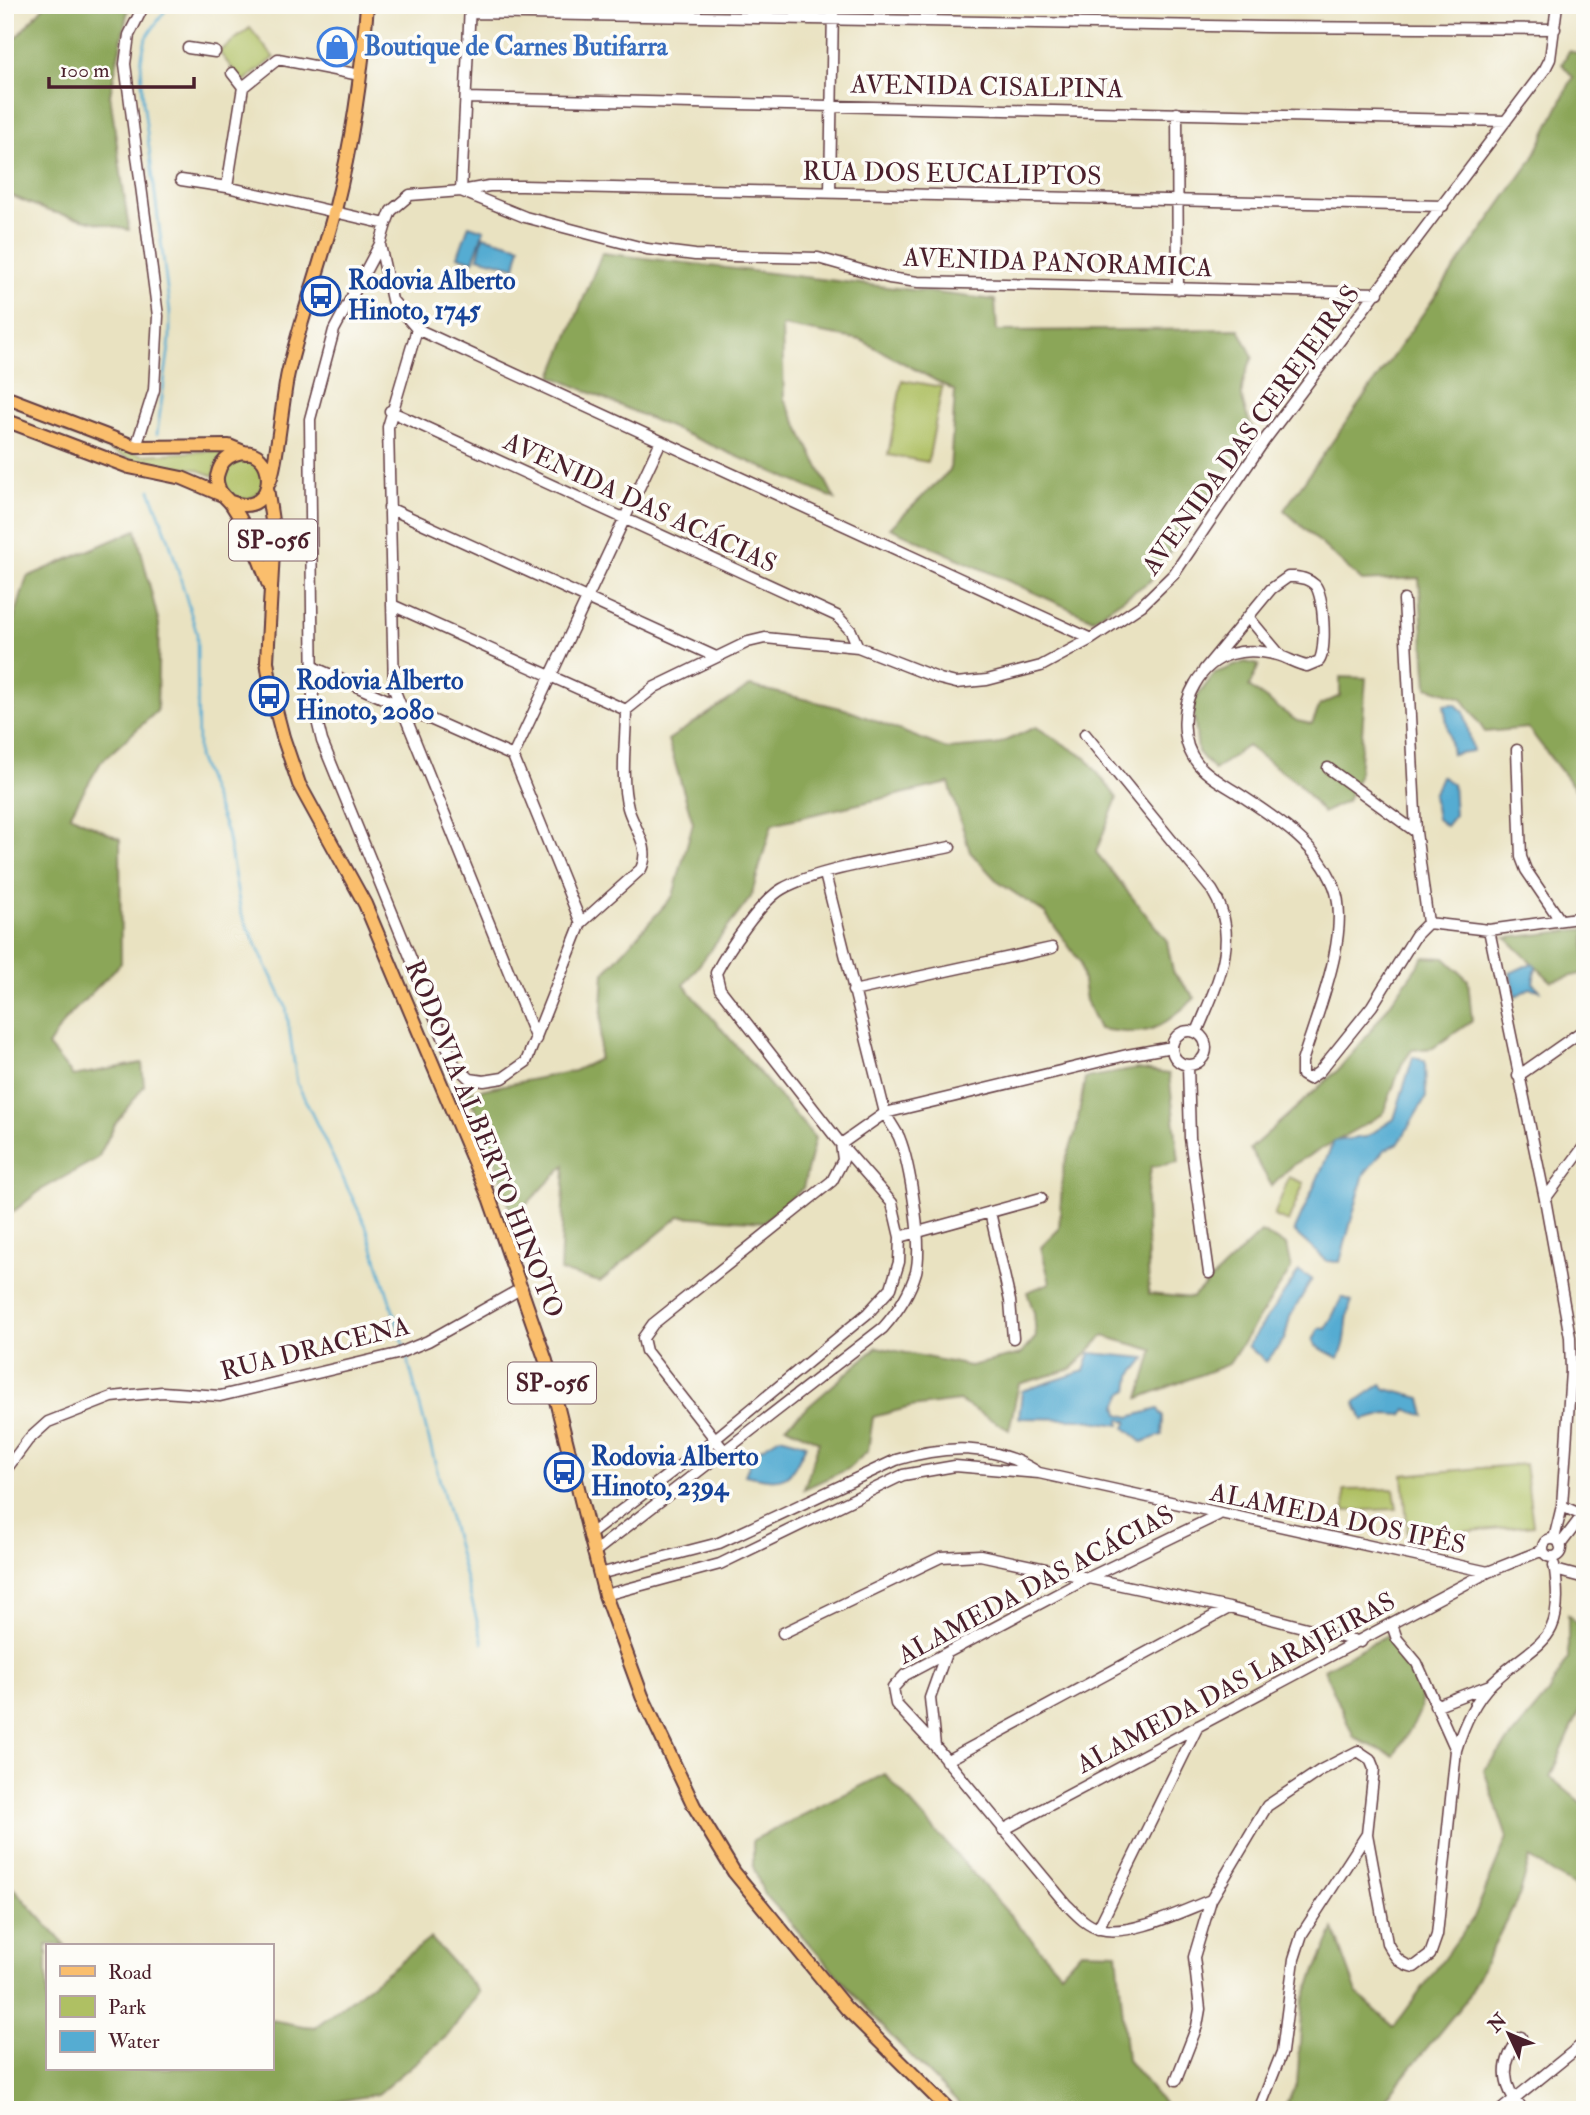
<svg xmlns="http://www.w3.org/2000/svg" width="1590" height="2115" font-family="'IM FELL Double Pica',serif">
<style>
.green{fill:#afc063;stroke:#7c7047;stroke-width:2}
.forest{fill:#8ba659;stroke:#6a6242;stroke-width:2}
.water{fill:#55acd2;stroke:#50667e;stroke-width:2}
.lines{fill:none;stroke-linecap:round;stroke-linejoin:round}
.stream{stroke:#55acd2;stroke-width:2.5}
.minor-casing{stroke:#623c42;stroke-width:13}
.major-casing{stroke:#623c42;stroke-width:16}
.minor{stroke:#fff;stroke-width:10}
.major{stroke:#fabe6d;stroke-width:12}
.labels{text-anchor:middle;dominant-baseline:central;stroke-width:7;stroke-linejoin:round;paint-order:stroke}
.shield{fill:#fdfcf7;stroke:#806168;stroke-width:2}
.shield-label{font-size:24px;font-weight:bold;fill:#4a1f2b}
.shop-label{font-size:26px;font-weight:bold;fill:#366cbe;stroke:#fdfcf7;text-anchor:start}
.street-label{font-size:26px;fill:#4a1f2b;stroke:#fdfcf7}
.transit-label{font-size:26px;font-weight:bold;fill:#164399;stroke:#fdfcf7;text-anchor:start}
</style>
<rect width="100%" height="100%" fill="#fdfcf7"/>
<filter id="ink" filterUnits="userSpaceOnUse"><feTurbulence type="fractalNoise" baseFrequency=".0143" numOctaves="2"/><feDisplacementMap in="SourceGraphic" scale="14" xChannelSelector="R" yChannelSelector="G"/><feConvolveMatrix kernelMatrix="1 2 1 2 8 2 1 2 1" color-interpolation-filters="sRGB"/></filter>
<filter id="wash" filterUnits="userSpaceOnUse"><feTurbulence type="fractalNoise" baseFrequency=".00686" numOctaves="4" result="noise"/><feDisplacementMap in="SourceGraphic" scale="28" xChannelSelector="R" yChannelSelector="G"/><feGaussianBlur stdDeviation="1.57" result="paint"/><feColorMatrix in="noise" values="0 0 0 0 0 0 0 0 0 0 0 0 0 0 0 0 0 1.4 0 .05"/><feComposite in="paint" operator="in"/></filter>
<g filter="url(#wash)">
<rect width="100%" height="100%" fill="#e9e2c1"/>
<path class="green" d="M 250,28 L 274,58 L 243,82 L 219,52 Z
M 902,380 L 942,387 L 928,462 L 888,455 Z
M 67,428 L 142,455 L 226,450 L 217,463 L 214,476 L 196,469 L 141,463 L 64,432 Z
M225 480a19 19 0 1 1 38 0a19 19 0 1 1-38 0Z
M 1289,1177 L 1304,1183 L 1288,1222 L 1274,1216 Z
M 1525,1464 L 1533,1525 L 1408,1537 L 1403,1475 Z
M 1394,1489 L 1397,1509 L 1345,1511 L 1344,1490 Z"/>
<path class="forest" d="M 45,5 L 129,5 L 110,95 L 129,230 L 48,211 L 5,193 L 5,50 Z
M 1569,51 L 1585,55 L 1585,802 L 1528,728 L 1485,732 L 1462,698 L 1427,687 L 1419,578 L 1362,581 L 1284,510 L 1533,158 L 1573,77 L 1562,64 Z
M 602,253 L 995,300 L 997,331 L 1239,329 L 1253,357 C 1237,388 1239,401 1254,431 L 1150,581 L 1093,619 L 890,528 L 950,470 L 955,391 L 861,340 L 782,326 L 784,399 L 835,499 L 552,376 Z
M 136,530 L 159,624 L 157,711 L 101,762 L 70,815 L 120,839 L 121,963 L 65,1020 L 48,1046 L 73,1076 L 142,1063 L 144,1086 L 115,1124 L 98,1158 L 41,1190 L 5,1218 L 5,720 L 13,710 L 12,626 L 27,577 Z
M 1245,662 L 1259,665 L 1249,687 L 1297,721 L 1312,724 L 1320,705 L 1340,696 L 1340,677 L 1366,678 L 1359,776 L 1347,801 L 1323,813 L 1298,783 L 1247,746 L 1214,770 L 1198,752 L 1193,702 L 1215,673 Z
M 750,686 L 845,709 L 947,749 L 996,745 L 1036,727 L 1086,758 L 1117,798 L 1096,852 L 1167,941 L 1173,972 L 1195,998 C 1157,1031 1151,1037 1099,1029 L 1086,1001 L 1080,962 L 1045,913 L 998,882 L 970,852 L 949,783 L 772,824 L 751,897 L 684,985 L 815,1138 L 803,1188 L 763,1222 L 680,1216 L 600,1282 L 560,1271 L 565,1165 L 513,1218 L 484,1122 L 465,1093 L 574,1071 L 599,1059 L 604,973 L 673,896 L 693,823 L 668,740 Z
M 1585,929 L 1585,973 L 1551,981 L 1506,938 Z
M 1424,957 L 1445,958 L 1468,980 L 1472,1021 L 1433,1048 L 1412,1050 L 1402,1064 L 1383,1114 L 1291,1166 L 1272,1186 L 1250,1149 L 1338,1070 L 1363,1041 Z
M 1137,1069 L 1169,1074 L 1179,1162 L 1151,1167 L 1146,1201 L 1149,1294 L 1192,1298 L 1261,1232 L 1286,1245 L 1291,1269 L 1229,1364 L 1139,1398 L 1153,1350 L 1103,1336 L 1072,1369 L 1019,1384 L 1009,1430 L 959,1401 L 911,1407 L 873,1417 L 868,1451 L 848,1469 L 804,1489 L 819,1442 L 786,1426 L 877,1347 L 970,1366 L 1021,1354 L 1036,1337 L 1034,1313 L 1027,1292 L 1050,1283 L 1041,1247 L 1059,1229 L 1063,1169 L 1076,1131 L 1085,1078 Z
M 1568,1615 L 1585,1631 L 1585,1699 L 1550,1777 L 1585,1806 L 1585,1893 L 1530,1858 L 1520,1894 L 1466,2000 L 1376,2110 L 1282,2110 L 1297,2084 L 1303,2001 L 1334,1929 L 1357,1993 L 1394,2027 L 1474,1917 L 1507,1838 L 1484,1770 L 1546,1696 L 1568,1659 Z
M 1387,1635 C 1401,1654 1429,1688 1419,1713 C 1413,1728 1401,1742 1394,1756 L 1354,1738 L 1324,1669 Z
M 885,1774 L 1061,1973 L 1081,1951 L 1117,1952 L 1127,2060 L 1169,2110 L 965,2110 L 892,2037 L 763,1892 L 753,1866 L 753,1840 Z
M 5,1879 L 65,1945 L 47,1945 L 47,2068 L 271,2068 L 271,2020 L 314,2028 L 431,1938 L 479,1992 L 448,2035 L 378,2094 L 292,2110 L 5,2110 Z"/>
<path class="water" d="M 469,225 L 484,230 L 473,261 L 458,256 Z
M 483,236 L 520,246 L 515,267 L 478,257 Z
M 1455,704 L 1464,712 L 1473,751 L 1452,754 L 1444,705 Z
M 1441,776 L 1453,784 L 1455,815 L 1446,826 L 1437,819 L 1433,795 Z
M 1532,963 L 1536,966 L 1533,983 L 1540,990 L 1530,988 L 1516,996 L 1510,973 Z
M 1413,1057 L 1425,1061 L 1426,1097 L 1399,1143 L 1384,1150 L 1364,1174 L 1340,1262 L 1327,1261 L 1294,1232 L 1334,1141 L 1366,1137 L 1394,1119 Z
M 1299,1271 L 1312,1279 L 1290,1317 L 1285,1338 L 1266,1362 L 1248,1346 Z
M 1342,1297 L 1352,1301 C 1343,1319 1350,1342 1338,1358 L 1316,1346 L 1313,1340 L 1319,1328 L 1326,1329 Z
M 1090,1353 L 1146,1358 L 1131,1376 L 1129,1390 L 1123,1393 L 1117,1406 L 1119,1414 L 1130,1417 L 1158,1409 L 1163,1417 L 1162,1435 L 1142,1442 L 1125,1428 L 1128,1421 L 1120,1419 L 1120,1425 L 1078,1419 L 1019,1418 L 1022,1391 L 1084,1371 Z
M 1381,1384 L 1386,1389 L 1421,1398 L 1425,1416 L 1406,1409 L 1403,1415 L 1387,1414 L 1363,1420 L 1355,1402 Z
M 780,1437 L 806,1444 C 789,1482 786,1484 745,1475 L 754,1453 Z"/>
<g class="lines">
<path class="stream" d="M 157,434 L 170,340 L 170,312 L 143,100 L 141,60 L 146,38 L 169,5
M 150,490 L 169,540 L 197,634 L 198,757 L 227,833 L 241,913 L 286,1007 L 297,1083 L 366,1226 L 403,1342 L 483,1643"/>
</g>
</g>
<g filter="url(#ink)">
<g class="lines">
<defs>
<path id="minor" d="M 470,5 L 461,191 L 489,186 L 522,186 L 1443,206
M 470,13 L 1266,27 L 1555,29
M 188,48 L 215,52
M 232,73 L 243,87
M 243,87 L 278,59 L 360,75
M 466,98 L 1506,121
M 1177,113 L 1178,289
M 181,180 L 227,187 L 386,224 L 380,244 L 334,330 L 310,419 L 313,704 L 322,741 L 454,1064 L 470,1079 L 484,1081 L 503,1078 L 526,1062 L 581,923 L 641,869 C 652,847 634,829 628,808 C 620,778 626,741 626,710 L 655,687 L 748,642 L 765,638 L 858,647 L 940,679 L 956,683 L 987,680 L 1041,666 L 1091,639 L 1142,605 L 1174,574 L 1264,441 L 1545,69 L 1550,59 L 1557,5
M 227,187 L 243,87
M 830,192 L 833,5
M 386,224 L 391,211 L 410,195 L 461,191 L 525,217 L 647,249 L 695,255 L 818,258 L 889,278 L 918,282 L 1378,293
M 380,245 L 392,300 L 417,329 L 1091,639
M 417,329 L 388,427 L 394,689 L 536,1039
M 390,411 L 837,616 L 851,631 L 858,647
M 136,447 L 154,390 L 158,316 L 125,64 L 129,35 L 144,5
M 389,508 L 716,657
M 1404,600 L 1416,832 L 1428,923 L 1489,930 L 1585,917
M 392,605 L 626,710
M 1249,618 L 1280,655
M 313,667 L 513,756
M 1204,670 L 1271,589 L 1288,577 L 1295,577 C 1302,578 1309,579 1315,585 C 1324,596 1327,649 1319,661 L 1307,666 C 1296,664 1288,658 1277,655 C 1245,646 1213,652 1195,684 C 1181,707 1180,743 1198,764 C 1208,776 1223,784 1236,792 C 1274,817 1317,843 1334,886 C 1352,932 1316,1016 1302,1062 L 1302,1075 L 1309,1079 L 1319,1072 L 1372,1006 L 1416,935 L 1428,923
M 1085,734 L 1212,890 C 1242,938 1217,984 1197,1032
M 1517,750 L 1521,857 L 1526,870 L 1560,920
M 513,756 L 661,441
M 513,756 L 581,923
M 1328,768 L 1416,832
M 1489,930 L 1545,1199 L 1570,1337 L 1571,1371 L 1562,1506 L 1554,1539
M 853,991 L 1052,948
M1172 1048a17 17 0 1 1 34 0a17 17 0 1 1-34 0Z
M 1188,1065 L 1190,1138 L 1209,1273
M 1518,1076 L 1585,1029
M 1545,1199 L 1585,1145
M 990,1212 L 1010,1301 L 1013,1338
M 900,1237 L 1041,1198
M 726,1453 L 646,1351 L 643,1338 L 653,1324 L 832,1181 L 843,1160 L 841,1144 L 885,1113 L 1127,1055 L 1172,1047
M 5,1471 L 28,1440 L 48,1422 L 112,1397 L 162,1392 L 220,1396 L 397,1354 L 428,1341 L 522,1288
M 1562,1506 L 1582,1515
M 589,1535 L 715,1439 L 868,1313 L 891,1288 L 899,1262 L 900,1237 L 892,1203 L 844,1148 L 720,989 L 716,973 C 727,951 761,901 782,889 C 821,867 904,857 950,847
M1543 1548a9 9 0 1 1 18 0a9 9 0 1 1-18 0Z
M 1560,1545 L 1585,1512
M 593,1553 L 883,1328 C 898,1311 910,1293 916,1272 C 923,1244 910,1164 899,1137 C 895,1129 889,1121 885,1113 L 825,874
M 1554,1565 L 1555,1570 L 1585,1578
M 599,1574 L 719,1543 L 896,1460 C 945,1445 991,1443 1036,1471
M 605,1595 L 720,1564 L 903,1475 L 955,1466 L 1039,1473 L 1488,1572 L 1543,1550
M 1392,1625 L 1397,1639 L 1417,1663 L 1456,1750
M 783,1633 L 941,1557 L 980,1555 L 1229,1608 L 1361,1642
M 1435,1706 L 1490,1685
M 935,1746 L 930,1698 L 945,1656
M 946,1761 L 1229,1608
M 1003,1830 L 1488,1572
M 1367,1834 L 1387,1943 C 1394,1956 1399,1964 1414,1967 L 1430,1955 L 1437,1935 L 1456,1750 C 1463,1727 1474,1701 1492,1683 C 1538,1639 1565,1646 1555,1570
M 1211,1900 C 1182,1911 1130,1937 1100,1929 C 1086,1926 1075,1913 1065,1903 L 935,1746 L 896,1704 L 893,1688 L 905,1675 L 1086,1579 L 1218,1515
M 1098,1929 L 1198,1726
M 1521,2037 C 1500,2062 1501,2086 1523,2110
M 1176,2080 L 1197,2026 L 1200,2009 L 1194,1957 L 1211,1900 L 1267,1806 L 1321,1770 L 1358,1751 L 1370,1759 L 1374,1769 L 1367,1834 L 1302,1934 L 1294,1959 L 1282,2052 L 1259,2110
M 1501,2110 L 1585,2042"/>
<path id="major" d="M 5,397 L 136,447 L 229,446 L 246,453
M 5,420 L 129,467 L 182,478 L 222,495
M 269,482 C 276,472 283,394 288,373 C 301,318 321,264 335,210 C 352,143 362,74 367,5
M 267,488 L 274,534 L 267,661 L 272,695 L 283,737 L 299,784 L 365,904 L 490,1200 L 546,1361 L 605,1595 L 642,1696 L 694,1806 L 734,1872 L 846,2008 L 949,2110
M 231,502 C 279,521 280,440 235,454 C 227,457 220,464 218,473 C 216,478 217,484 219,489 C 222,496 228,499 232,505 C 247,528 259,557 268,583"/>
</defs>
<use href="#minor" class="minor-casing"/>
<use href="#major" class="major-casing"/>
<use href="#minor" class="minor"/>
<use href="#major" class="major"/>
</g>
</g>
<defs>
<symbol id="shop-ring" viewBox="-11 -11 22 22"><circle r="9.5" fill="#fdfcf7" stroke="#3f7fe0" stroke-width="1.5"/><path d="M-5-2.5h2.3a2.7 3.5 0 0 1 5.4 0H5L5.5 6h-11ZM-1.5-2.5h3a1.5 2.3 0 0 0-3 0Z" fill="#3f7fe0"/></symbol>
<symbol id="bus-ring" viewBox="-11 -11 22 22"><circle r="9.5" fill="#fdfcf7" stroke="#1a4fb4" stroke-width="1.5"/><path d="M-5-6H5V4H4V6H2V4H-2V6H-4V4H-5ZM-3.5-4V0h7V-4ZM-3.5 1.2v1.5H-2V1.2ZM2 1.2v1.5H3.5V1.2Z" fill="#1a4fb4"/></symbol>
</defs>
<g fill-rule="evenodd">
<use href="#shop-ring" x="315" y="25" width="44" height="44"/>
<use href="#bus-ring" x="299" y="274" width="44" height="44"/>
<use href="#bus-ring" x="247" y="674" width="44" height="44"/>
<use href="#bus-ring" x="542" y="1450" width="44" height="44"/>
</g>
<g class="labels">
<g class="shield">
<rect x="229" y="519.5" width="88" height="41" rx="5"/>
<rect x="508" y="1362.5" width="88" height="41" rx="5"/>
</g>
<g class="shield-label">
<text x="273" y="540">SP-056</text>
<text x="552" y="1383">SP-056</text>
</g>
<g class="shop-label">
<text x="364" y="47">Boutique de Carnes Butifarra</text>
</g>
<g class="street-label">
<text transform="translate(987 87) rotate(1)">AVENIDA CISALPINA</text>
<text transform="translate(952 174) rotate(1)">RUA DOS EUCALIPTOS</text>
<text transform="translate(1058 263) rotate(2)">AVENIDA PANORAMICA</text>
<text transform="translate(1251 430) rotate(-54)">AVENIDA DAS CEREJEIRAS</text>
<text transform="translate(640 503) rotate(25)">AVENIDA DAS ACÁCIAS</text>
<text transform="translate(484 1139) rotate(68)">RODOVIA ALBERTO HINOTO</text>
<text transform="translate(315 1349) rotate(-14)">RUA DRACENA</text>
<text transform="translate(1338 1519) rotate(12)">ALAMEDA DOS IPÊS</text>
<text transform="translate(1036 1585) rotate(-28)">ALAMEDA DAS ACÁCIAS</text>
<text transform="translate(1236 1683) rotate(-28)">ALAMEDA DAS LARAJEIRAS</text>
</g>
<g class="transit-label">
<text x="348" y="281">Rodovia Alberto<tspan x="348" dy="30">Hinoto, 1745</tspan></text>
<text x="296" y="681">Rodovia Alberto<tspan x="296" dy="30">Hinoto, 2080</tspan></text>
<text x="591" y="1457">Rodovia Alberto<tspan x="591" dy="30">Hinoto, 2394</tspan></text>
</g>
</g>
<rect width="1590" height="2115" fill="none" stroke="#fdfcf7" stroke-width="28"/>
<rect x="46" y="1944" width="228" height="126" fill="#fdfcf7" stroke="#b5a4a5" stroke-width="2"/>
<rect x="60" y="1966" width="35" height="10" fill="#fabe6d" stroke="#b5a4a5" stroke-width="2"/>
<text x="108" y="1979" font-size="21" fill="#4a1f2b">Road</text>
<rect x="60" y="1996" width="35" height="21" fill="#afc063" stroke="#b5a4a5" stroke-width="2"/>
<text x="108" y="2014" font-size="21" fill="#4a1f2b">Park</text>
<rect x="60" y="2031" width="35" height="21" fill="#55acd2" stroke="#b5a4a5" stroke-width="2"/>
<text x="108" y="2048" font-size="21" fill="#4a1f2b">Water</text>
<g transform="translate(1509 2034) rotate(314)" stroke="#fdfcf7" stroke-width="5" paint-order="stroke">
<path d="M0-5L12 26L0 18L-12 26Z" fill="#4a1f2b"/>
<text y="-10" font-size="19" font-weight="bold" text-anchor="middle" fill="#4a1f2b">N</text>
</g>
<path d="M49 77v10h145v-10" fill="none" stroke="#4a1f2b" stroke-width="3.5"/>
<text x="60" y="77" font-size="21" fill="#4a1f2b" stroke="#fdfcf7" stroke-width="5" paint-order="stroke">100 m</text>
</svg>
